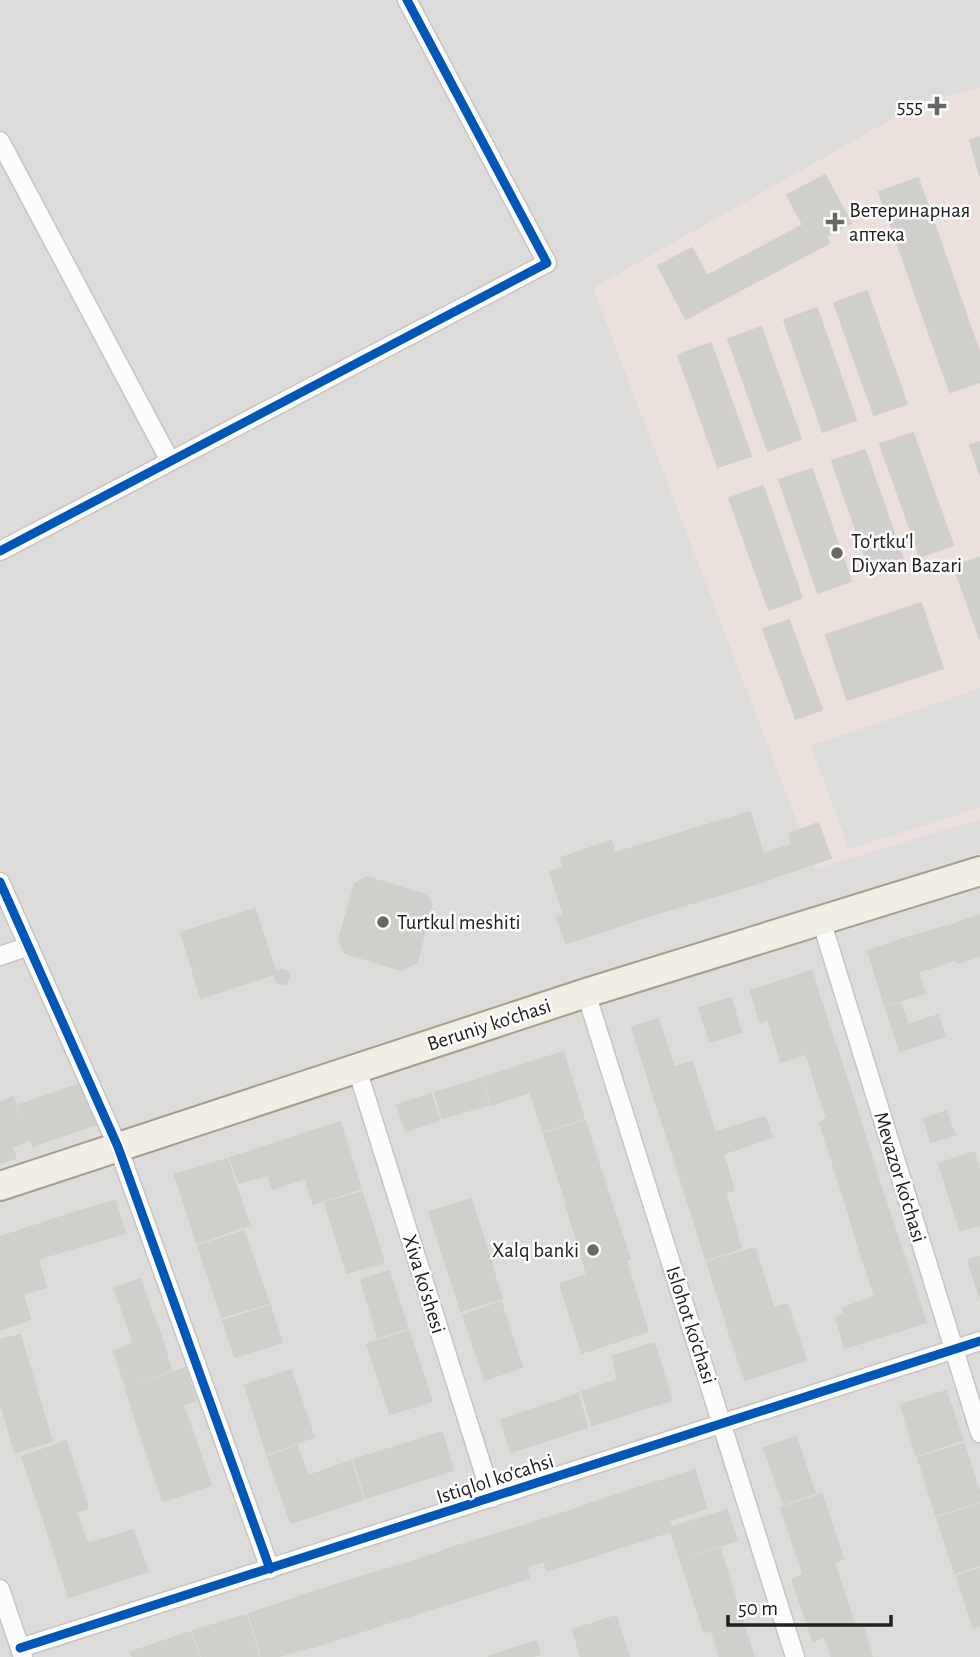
<svg xmlns="http://www.w3.org/2000/svg" width="980" height="1657" font-family="'Alegreya Sans',sans-serif">
<style>
.residential{fill:#dddcda}
.commercial{fill:#ebe0db}
.religious{fill:#dcdcda}
.building{fill:#d1cfcc;stroke:#d1cfca;stroke-width:2}
.lines{fill:none;stroke-linecap:round;stroke-linejoin:round}
.street-casing{stroke:#c5c5c3;stroke-width:21}
.primary-casing{stroke:#a39e87;stroke-width:32}
.street{stroke:#fcfcfc;stroke-width:18}
.primary{stroke:#f1eee6;stroke-width:28}
.cycleway-casing{stroke:#fff;stroke-width:13}
.cycleway{stroke:#0057b8;stroke-width:9}
.poi-dot{fill:#686866;stroke:#fff;stroke-width:2.5}
.labels{text-anchor:middle;dominant-baseline:central;stroke-width:5;stroke-linejoin:round;paint-order:stroke}
.poi-label{font-size:21px;fill:#202020;stroke:#fff;text-anchor:start}
.street-label{font-size:21px;fill:#202020;stroke:#fff}
</style>
<rect width="100%" height="100%" fill="#eeede9"/>
<path class="residential" d="M 0,0 L 980,0 L 980,1657 L 0,1657 Z"/>
<path class="commercial" d="M 980,87 L 980,819 L 815,869 L 593,288 L 919,104 Z"/>
<path class="religious" d="M 980,688 L 980,808 L 849,849 L 811,746 Z"/>
<path class="building" d="M 980,137 L 980,176 L 970,140 Z
M 825,175 L 851,223 L 826,236 L 829,243 L 686,319 L 658,266 L 692,248 L 707,276 L 803,225 L 787,195 Z
M 918,178 L 980,354 L 980,382 L 950,392 L 879,192 Z
M 867,291 L 907,404 L 874,415 L 834,303 Z
M 817,308 L 856,420 L 823,432 L 784,320 Z
M 761,327 L 801,439 L 768,451 L 728,339 Z
M 711,343 L 751,456 L 718,467 L 678,355 Z
M 913,433 L 953,545 L 920,557 L 880,444 Z
M 980,442 L 980,475 L 970,445 Z
M 865,450 L 904,562 L 871,573 L 832,461 Z
M 812,469 L 851,581 L 818,593 L 779,480 Z
M 763,486 L 802,598 L 769,610 L 729,498 Z
M 980,557 L 980,639 L 954,567 Z
M 921,603 L 943,668 L 847,700 L 826,635 Z
M 789,620 L 822,710 L 796,719 L 763,629 Z
M 750,812 L 771,879 L 636,920 L 615,853 Z
M 818,823 L 831,858 L 801,868 L 789,834 Z
M 611,841 L 636,920 L 604,931 L 595,905 L 564,915 L 550,872 L 564,867 L 561,858 Z
M 791,845 L 799,869 L 772,878 L 764,854 Z
M 367,877 L 425,895 L 432,903 L 417,962 L 401,970 L 345,953 L 339,939 L 355,884 Z
M 595,905 L 604,931 L 566,943 L 557,917 Z
M 255,909 L 276,973 L 201,998 L 181,933 Z
M 980,915 L 980,956 L 958,963 L 946,927 Z
M 945,927 L 955,960 L 917,972 L 906,938 Z
M 906,938 L 925,993 L 885,1005 L 868,951 Z
M275 977a7 7 0 1 1 14 0a7 7 0 1 1-14 0Z
M 812,971 L 821,1002 L 760,1022 L 751,991 Z
M 731,998 L 741,1032 L 710,1042 L 699,1008 Z
M 900,1003 L 908,1025 L 938,1015 L 945,1036 L 900,1051 L 886,1008 Z
M 822,1004 L 835,1044 L 781,1062 L 769,1021 Z
M 658,1019 L 674,1067 L 692,1062 L 696,1073 L 651,1087 L 632,1027 Z
M 836,1046 L 848,1083 L 818,1092 L 807,1055 Z
M 563,1052 L 584,1118 L 543,1131 L 530,1092 L 491,1105 L 483,1078 Z
M 696,1074 L 715,1132 L 670,1146 L 651,1088 Z
M 481,1079 L 488,1105 L 442,1118 L 435,1093 Z
M 848,1082 L 879,1181 L 842,1192 L 820,1123 L 827,1118 L 818,1092 Z
M 83,1083 L 97,1124 L 33,1146 L 19,1105 Z
M 431,1094 L 439,1120 L 406,1131 L 397,1105 Z
M 13,1097 L 29,1140 L 12,1147 L 16,1158 L 0,1163 L 0,1102 Z
M 946,1111 L 955,1135 L 931,1142 L 924,1119 Z
M 765,1117 L 772,1137 L 723,1154 L 734,1190 L 689,1205 L 670,1146 Z
M 585,1121 L 608,1192 L 567,1205 L 544,1134 Z
M 340,1122 L 361,1188 L 313,1204 L 305,1178 L 273,1189 L 268,1175 L 239,1183 L 230,1158 Z
M 974,1152 L 980,1172 L 980,1225 L 960,1230 L 939,1164 Z
M 227,1159 L 249,1225 L 197,1243 L 175,1175 Z
M 879,1181 L 902,1250 L 863,1262 L 842,1191 Z
M 362,1192 L 384,1262 L 347,1273 L 325,1203 Z
M 608,1192 L 630,1259 L 587,1274 L 566,1205 Z
M 725,1192 L 741,1248 L 706,1259 L 689,1205 Z
M 471,1199 L 492,1265 L 450,1277 L 429,1212 Z
M 115,1201 L 125,1233 L 80,1246 L 70,1214 Z
M 70,1214 L 80,1246 L 38,1259 L 40,1267 L 6,1278 L 0,1259 L 0,1237 Z
M 244,1231 L 269,1303 L 222,1317 L 198,1246 Z
M 755,1248 L 773,1306 L 726,1321 L 707,1262 Z
M 903,1252 L 926,1322 L 845,1348 L 836,1317 L 844,1314 L 843,1308 L 875,1297 L 864,1263 Z
M 980,1257 L 980,1298 L 968,1260 Z
M 0,1259 L 6,1278 L 40,1267 L 46,1287 L 23,1294 L 30,1319 L 0,1330 Z
M 626,1261 L 648,1331 L 582,1353 L 560,1284 Z
M 492,1267 L 502,1298 L 461,1311 L 451,1279 Z
M 389,1271 L 408,1328 L 378,1337 L 361,1280 Z
M 140,1279 L 160,1334 L 134,1343 L 114,1288 Z
M 501,1302 L 522,1367 L 485,1380 L 463,1315 Z
M 787,1304 L 806,1360 L 745,1380 L 726,1323 Z
M 270,1306 L 282,1342 L 235,1357 L 223,1321 Z
M 409,1331 L 432,1401 L 390,1414 L 367,1344 Z
M 160,1333 L 171,1370 L 126,1387 L 114,1351 Z
M 20,1335 L 31,1371 L 0,1380 L 0,1340 Z
M 654,1343 L 672,1400 L 592,1425 L 582,1392 L 618,1380 L 613,1356 Z
M 185,1368 L 196,1400 L 136,1420 L 126,1389 Z
M 291,1370 L 314,1437 L 267,1454 L 245,1385 Z
M 31,1371 L 52,1441 L 15,1452 L 0,1401 L 0,1381 Z
M 946,1391 L 963,1440 L 916,1455 L 901,1405 Z
M 578,1394 L 587,1427 L 511,1452 L 501,1420 Z
M 183,1405 L 211,1485 L 163,1501 L 136,1421 Z
M 442,1432 L 453,1470 L 366,1498 L 354,1460 Z
M 796,1437 L 815,1493 L 784,1504 L 764,1448 Z
M 66,1441 L 88,1508 L 45,1524 L 22,1457 Z
M 964,1444 L 980,1494 L 980,1501 L 936,1515 L 918,1458 Z
M 297,1446 L 308,1476 L 351,1461 L 363,1499 L 291,1523 L 268,1457 Z
M 695,1470 L 706,1508 L 668,1521 L 655,1483 Z
M 656,1482 L 672,1531 L 599,1554 L 584,1506 Z
M 822,1494 L 843,1559 L 803,1573 L 781,1508 Z
M 980,1504 L 980,1565 L 955,1573 L 937,1518 Z
M 582,1507 L 598,1555 L 547,1570 L 544,1561 L 525,1567 L 514,1529 Z
M 727,1510 L 737,1540 L 680,1559 L 670,1528 Z
M 76,1513 L 88,1544 L 133,1530 L 148,1571 L 69,1597 L 45,1524 Z
M 516,1528 L 529,1578 L 480,1594 L 465,1544 Z
M 463,1544 L 479,1594 L 418,1613 L 402,1565 Z
M 720,1549 L 743,1622 L 704,1632 L 681,1561 Z
M 834,1562 L 855,1626 L 813,1641 L 792,1579 Z
M 401,1565 L 416,1614 L 371,1628 L 354,1579 Z
M 980,1569 L 980,1625 L 973,1627 L 957,1576 Z
M 355,1579 L 372,1628 L 314,1647 L 297,1597 Z
M 299,1597 L 316,1645 L 276,1657 L 262,1657 L 249,1614 Z
M 246,1615 L 259,1657 L 202,1657 L 193,1631 Z
M 616,1616 L 629,1657 L 581,1657 L 573,1630 Z
M 743,1623 L 754,1657 L 720,1657 L 712,1632 Z
M 863,1626 L 872,1657 L 832,1657 L 825,1637 Z
M 190,1632 L 199,1657 L 133,1657 L 131,1652 Z
M 536,1641 L 540,1654 L 531,1657 L 488,1657 Z"/>
<g class="lines">
<defs>
<path id="street" d="M 0,141 L 170,461
M 0,551 L 547,263 L 407,0
M 0,882 L 118,1147 L 270,1569
M 821,920 L 980,1433
M 0,956 L 29,946
M 586,993 L 795,1657
M 357,1069 L 492,1498
M 0,1589 L 23,1657
M 20,1648 L 980,1341"/>
<path id="primary" d="M 0,1186 L 586,993 L 980,871"/>
</defs>
<use href="#street" class="street-casing"/>
<use href="#primary" class="primary-casing"/>
<use href="#street" class="street"/>
<use href="#primary" class="primary"/>
<defs>
<path id="cycleway" d="M 0,551 L 547,263 L 407,0
M 0,882 L 118,1147 L 270,1569
M 20,1648 L 980,1341"/>
</defs>
<use href="#cycleway" class="cycleway-casing"/>
<use href="#cycleway" class="cycleway"/>
</g>
<g class="poi-dot">
<path d="M933.5 95.5h7v7h7v7h-7v7h-7v-7h-7v-7h7z"/>
<path d="M831.5 211.5h7v7h7v7h-7v7h-7v-7h-7v-7h7z"/>
<circle cx="837" cy="553" r="7"/>
<circle cx="383" cy="922" r="7"/>
<circle cx="593" cy="1250" r="7"/>
</g>
<g class="labels">
<g class="poi-label">
<text x="923" y="106" text-anchor="end">555</text>
<text x="849" y="210">Ветеринарная<tspan x="849" dy="24">аптека</tspan></text>
<text x="851" y="541">To'rtku'l<tspan x="851" dy="24">Diyxan Bazari</tspan></text>
<text x="397" y="922">Turtkul meshiti</text>
<text x="579" y="1250" text-anchor="end">Xalq banki</text>
</g>
<g class="street-label">
<text transform="translate(489 1025) rotate(-18)">Beruniy ko'chasi</text>
<text transform="translate(900 1177) rotate(73)">Mevazor ko'chasi</text>
<text transform="translate(424 1284) rotate(73)">Xiva ko'shesi</text>
<text transform="translate(691 1325) rotate(72)">Islohot ko'chasi</text>
<text transform="translate(495 1479) rotate(-18)">Istiqlol ko'cahsi</text>
</g>
</g>
<path d="M728 1615v10h163v-10" fill="none" stroke="#202020" stroke-width="3.5"/>
<text x="738" y="1615" font-size="21" fill="#202020" stroke="#ffffff" stroke-width="5" paint-order="stroke">50 m</text>
</svg>
